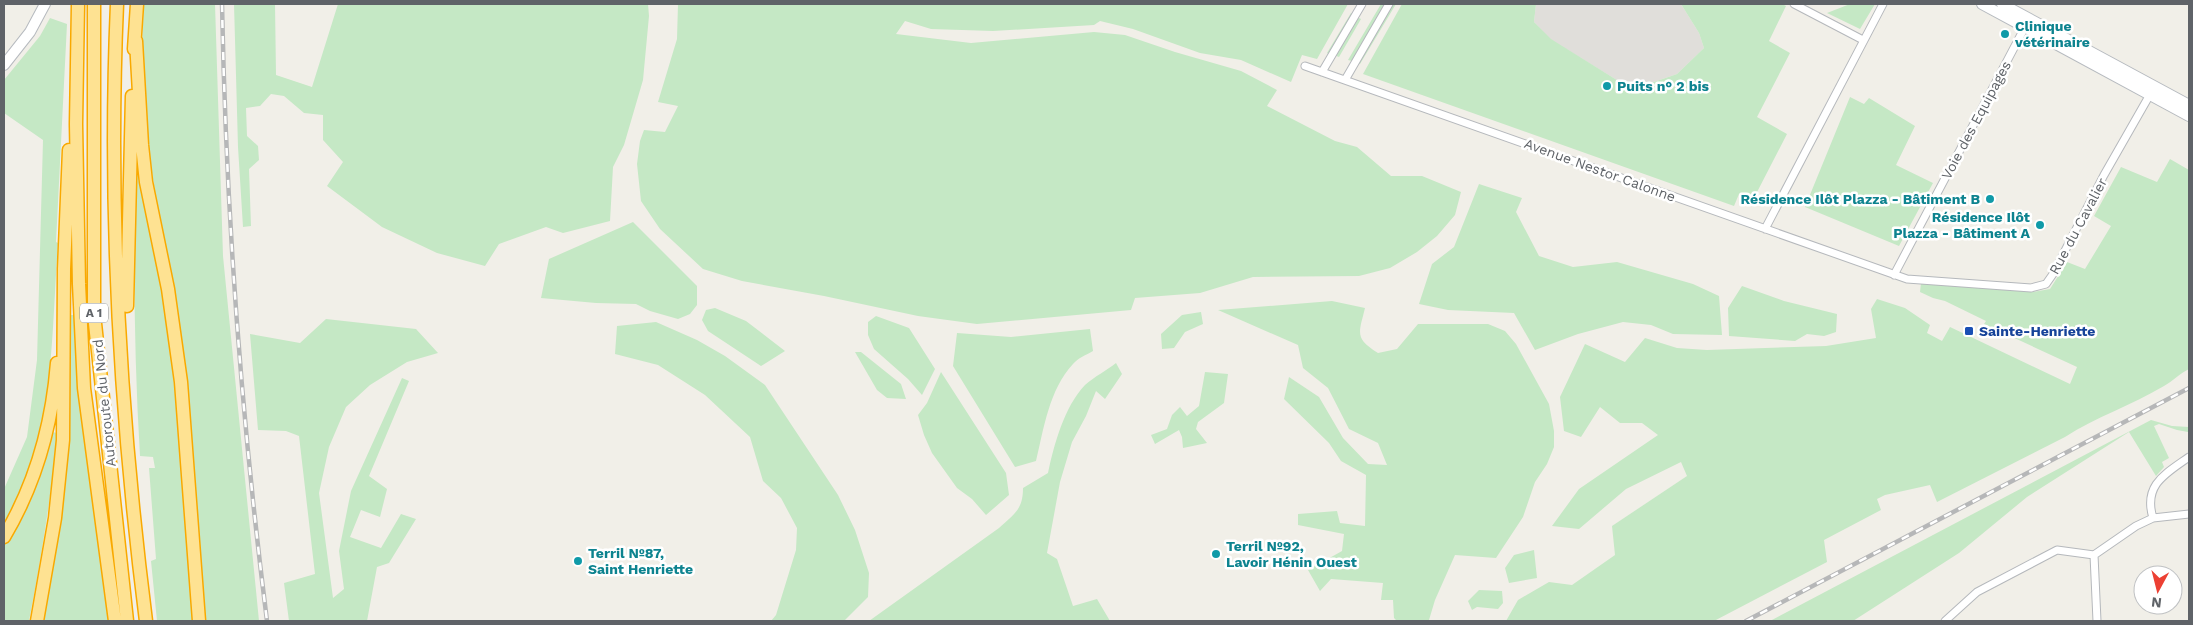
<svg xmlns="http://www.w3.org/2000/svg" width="2193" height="625" font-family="'Work Sans',sans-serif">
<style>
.industrial{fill:#e0deda}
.green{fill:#c5e8c5}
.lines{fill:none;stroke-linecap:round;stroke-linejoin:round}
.minor-casing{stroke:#b5b8bc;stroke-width:9}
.secondary-casing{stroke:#b6babf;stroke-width:12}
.motorway-casing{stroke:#f9a900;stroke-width:15}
.minor{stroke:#fff;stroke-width:7}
.secondary{stroke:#fff;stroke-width:10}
.motorway{stroke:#fee292;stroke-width:12}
.rail-casing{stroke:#b6b7b8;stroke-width:4.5}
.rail{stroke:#fff;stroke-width:2.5;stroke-dasharray:8;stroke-linecap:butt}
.culture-dot{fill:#0f9aa8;stroke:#fff;stroke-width:2}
.transit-dot{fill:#1a4fb4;stroke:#fff;stroke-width:2}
.labels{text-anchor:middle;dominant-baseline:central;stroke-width:5;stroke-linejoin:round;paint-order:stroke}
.shield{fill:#fff;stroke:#8f9295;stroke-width:1}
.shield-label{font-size:12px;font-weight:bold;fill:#5f6368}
.culture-label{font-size:14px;font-weight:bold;fill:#0d838f;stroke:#fff;text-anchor:start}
.street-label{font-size:14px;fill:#5f6368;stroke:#fff}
.transit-label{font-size:14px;font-weight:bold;fill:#164399;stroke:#fff;text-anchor:start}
</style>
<rect width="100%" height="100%" fill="#f1efe8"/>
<path class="industrial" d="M 1536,4 L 1681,4 L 1699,33 L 1704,48 L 1677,74 L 1651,83 L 1620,82 L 1550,39 L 1534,22 Z"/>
<path class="green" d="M 144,4 L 215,4 L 223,256 L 259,621 L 205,621 L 157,205 L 147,140 L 142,42 Z
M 234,4 L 275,4 L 276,75 L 312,87 L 338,4 L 648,4 L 649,16 L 643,80 L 624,145 L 613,167 L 610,221 L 563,233 L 546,227 L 499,244 L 485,266 L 437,253 L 382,227 L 327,186 L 343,162 L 323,140 L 323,115 L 304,113 L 284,96 L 271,94 L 260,106 L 246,108 L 247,136 L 258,146 L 259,160 L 249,169 L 251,226 L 243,227 L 238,147 Z
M 678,4 L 1348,4 L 1317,59 L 1302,55 L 1291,82 L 1241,60 L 1200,53 L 1133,29 L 1100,21 L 1094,25 L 993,31 L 931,29 L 905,21 L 896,34 L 971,43 L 1094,32 L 1125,35 L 1175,52 L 1241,71 L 1277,90 L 1267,106 L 1335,141 L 1357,147 L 1391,176 L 1422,176 L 1461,192 L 1455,215 L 1437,236 L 1417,252 L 1390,268 L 1359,276 L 1253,277 L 1200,293 L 1135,298 L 1131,310 L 977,324 L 918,316 L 824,296 L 742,281 L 703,269 L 660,229 L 641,201 L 637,164 L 640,141 L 644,130 L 665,132 L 678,106 L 658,102 L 677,39 Z
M 1381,4 L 1386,4 L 1352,61 L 1348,60 Z
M 1392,4 L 1396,4 L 1360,64 L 1357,63 Z
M 1402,4 L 1536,4 L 1534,22 L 1551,39 L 1620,82 L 1651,83 L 1677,74 L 1704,48 L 1699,33 L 1681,4 L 1782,4 L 1786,6 L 1769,41 L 1790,53 L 1757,117 L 1787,134 L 1755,196 L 1739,194 L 1734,206 L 1363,74 Z
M 1850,4 L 1875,4 L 1860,29 L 1827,13 Z
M 1351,13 L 1353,14 L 1329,54 L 1327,53 Z
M 1357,17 L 1361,19 L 1339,57 L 1334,55 Z
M 50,18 L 67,24 L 56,242 L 58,243 C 52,324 54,408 25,485 C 20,499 11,513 4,526 L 4,489 L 27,437 L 37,360 L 43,140 L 4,113 L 4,80 L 40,36 Z
M 1850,97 L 1864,104 L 1869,98 L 1915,126 L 1896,165 L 1933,183 L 1899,246 L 1805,207 Z
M 136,154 L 170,331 L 196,621 L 157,621 L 151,561 L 156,559 L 149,468 L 155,468 L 153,457 L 140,456 C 134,356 133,255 136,154 Z
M 2170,159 L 2189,170 L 2189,369 C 2179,374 2173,381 2164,386 C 2132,405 2096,417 2065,437 L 1937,502 L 1930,485 L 1885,495 L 1877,499 L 1881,510 L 1824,540 L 1827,562 L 1714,621 L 1506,621 L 1518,600 L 1549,582 L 1572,585 L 1615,555 L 1612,526 L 1687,476 L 1681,462 L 1626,489 L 1579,529 L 1552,526 L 1579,489 L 1658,435 L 1642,423 L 1620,423 L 1600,407 L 1581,437 L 1564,431 L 1560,397 L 1585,344 L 1625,362 L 1645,338 L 1677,348 L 1707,350 L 1826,346 L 1876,338 L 1871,309 L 1877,299 L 1905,308 L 1930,325 L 1927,333 L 1942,341 L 1950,327 L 2070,384 L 2077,367 L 1984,324 L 1986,321 L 1945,301 L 1933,298 L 1920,292 L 1921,283 L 2033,292 L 2050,289 L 2067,262 L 2085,269 L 2111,226 L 2094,216 L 2121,167 L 2157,182 Z
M 1479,184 L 1522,198 L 1516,212 L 1539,256 L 1573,267 L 1617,262 L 1693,284 L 1719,296 L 1722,335 L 1673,334 L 1651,325 L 1623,322 L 1578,334 L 1535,350 L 1514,313 L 1448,310 L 1419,304 L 1432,264 L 1454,247 Z
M 633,222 L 697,286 L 697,305 L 690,314 L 678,319 L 650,311 L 636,304 L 596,303 L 541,298 L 549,259 Z
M 1742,286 L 1784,301 L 1837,314 L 1836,332 L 1824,336 L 1807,334 L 1795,341 L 1729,336 L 1728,308 Z
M 1332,301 L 1365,308 C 1359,333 1354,338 1378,353 L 1397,349 L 1418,324 L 1488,324 L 1505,331 L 1516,344 L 1549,404 L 1554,431 L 1554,447 L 1547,464 L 1535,482 L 1523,517 L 1496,558 L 1455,555 L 1435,600 L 1429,620 L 1397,621 L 1394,618 L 1393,600 L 1381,600 L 1383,583 L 1331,579 L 1320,591 L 1308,570 L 1342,551 L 1344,534 L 1298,525 L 1298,514 L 1337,511 L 1340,523 L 1365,526 L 1366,475 L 1341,461 L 1329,443 L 1284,399 L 1289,377 L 1319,397 L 1343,438 L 1368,464 L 1387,465 L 1378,443 L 1349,429 L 1328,388 L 1303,368 L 1298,345 L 1218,310 Z
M 715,308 L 746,321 L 785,351 L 761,366 L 708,331 L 702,320 L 706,310 Z
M 1201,312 L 1203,324 L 1185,332 L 1174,348 L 1162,349 L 1161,334 L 1182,315 Z
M 71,315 L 75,315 L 79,387 L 108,621 L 42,621 L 68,443 Z
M 876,316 L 909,328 L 935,369 L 922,395 L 908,379 L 874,349 L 868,335 L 868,322 Z
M 326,319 L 416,329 L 438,353 L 407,362 L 370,385 L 346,407 L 329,447 L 319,493 L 333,598 L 344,589 L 339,551 L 351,491 L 402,378 L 409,381 L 369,476 L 387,489 L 380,517 L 361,510 L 350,537 L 381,548 L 401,514 L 416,519 L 389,563 L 377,567 L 367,621 L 289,621 L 284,583 L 315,574 L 299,436 L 286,431 L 258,430 L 250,334 L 300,343 Z
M 656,322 L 697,340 L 725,356 L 765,385 L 838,495 L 855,530 L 869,573 L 868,597 L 844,621 L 771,621 L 776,615 L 796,550 L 797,528 L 781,498 L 763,481 L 750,437 L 705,395 L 658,365 L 615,354 L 617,326 Z
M 1090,329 L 1093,351 C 1086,355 1078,358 1073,364 C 1049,390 1044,428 1036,461 L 1015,467 L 953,366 L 957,333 L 1011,337 Z
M 855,352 L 861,352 L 901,384 L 906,399 L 887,398 L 877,390 Z
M 1116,363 L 1122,374 L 1105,399 L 1096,391 L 1086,416 L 1072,442 L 1060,482 L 1047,553 L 1057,559 L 1073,606 L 1097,599 L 1110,621 L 869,621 L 999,528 C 1014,514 1023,510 1023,488 L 1048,473 C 1054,445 1064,407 1085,385 C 1094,377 1107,370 1116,363 Z
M 941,372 L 1006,473 L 1009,495 L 986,515 L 972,499 L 957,488 L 932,453 L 924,435 L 918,415 L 927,403 Z
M 1205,372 L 1228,374 L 1224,403 L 1198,422 L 1196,429 L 1207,443 L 1183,448 L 1182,437 L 1179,430 L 1155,444 L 1151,435 L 1167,429 L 1172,415 L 1180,407 L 1187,416 L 1199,406 Z
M 2151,420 L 2172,426 L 2189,427 L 2188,432 L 2177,430 L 2159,424 L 2154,426 L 2169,458 L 2162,462 L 2164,467 L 2156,476 L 2129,432 L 2027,497 L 1959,553 L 1853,621 L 1770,621 Z
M 51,432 L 58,433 C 51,496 41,559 29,621 L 4,621 L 4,543 L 19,520 Z
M 1534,550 L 1537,578 L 1509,583 L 1505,568 L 1514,555 Z
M 1479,590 L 1502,591 L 1503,603 L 1498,609 L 1477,607 L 1472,610 L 1468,601 Z"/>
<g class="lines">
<defs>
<path id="minor" d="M 1794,4 L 1863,40
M 1305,66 L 1907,279 L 2031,288 L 2046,284 L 2053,274 L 2104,175 L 2152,91
M 1322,72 L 1362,4
M 1345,80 L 1389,4
M 1765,229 L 1883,4
M 1894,275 L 2026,25
M 2153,518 C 2143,485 2165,474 2189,457
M 1945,621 L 1977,592 L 2057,550 L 2094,555
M 2097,621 L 2094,555 L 2136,526 L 2153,518 L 2189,514"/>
<path id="secondary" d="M 1982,4 L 2189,116
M 2002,4 L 2189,105
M 4,65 L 30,32 L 45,4"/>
<path id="motorway" d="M 78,4 L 76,124 L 79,284 L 84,388 L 115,621
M 94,4 L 94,314 L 127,621
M 117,4 C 108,209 120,417 146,621
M 136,41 L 142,145 L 146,182 L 168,289 L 181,382 L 199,621
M 134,49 L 137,4
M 127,306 L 132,96
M 4,537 C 36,483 52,426 57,363
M 37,621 L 55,518 L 63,440 L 64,269 L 69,150"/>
</defs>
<use href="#minor" class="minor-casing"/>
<use href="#secondary" class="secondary-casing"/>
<use href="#motorway" class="motorway-casing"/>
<use href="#minor" class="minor"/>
<use href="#secondary" class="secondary"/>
<use href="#motorway" class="motorway"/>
<defs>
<path id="rail" d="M 222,4 C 226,211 241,416 267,621
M 1746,621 L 2189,388"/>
</defs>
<use href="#rail" class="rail-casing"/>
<use href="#rail" class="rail"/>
</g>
<g class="culture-dot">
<circle cx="2005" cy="34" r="5"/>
<circle cx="1607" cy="86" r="5"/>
<circle cx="1990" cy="199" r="5"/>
<circle cx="2040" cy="225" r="5"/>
<circle cx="1216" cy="554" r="5"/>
<circle cx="578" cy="561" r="5"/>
</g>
<rect class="transit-dot" x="1964" y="326" width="10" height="10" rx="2.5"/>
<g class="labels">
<rect class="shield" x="80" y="303.5" width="28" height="19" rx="4"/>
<g class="shield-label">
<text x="94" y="313">A 1</text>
</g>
<g class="culture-label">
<text x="2015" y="26">Clinique<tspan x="2015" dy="16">vétérinaire</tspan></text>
<text x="1617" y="86">Puits n° 2 bis</text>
<text x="1980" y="199" text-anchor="end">Résidence Ilôt Plazza - Bâtiment B</text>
<text x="2030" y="217" text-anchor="end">Résidence Ilôt<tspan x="2030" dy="16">Plazza - Bâtiment A</tspan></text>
<text x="1226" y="546">Terril №92,<tspan x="1226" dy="16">Lavoir Hénin Ouest</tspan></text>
<text x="588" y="553">Terril №87,<tspan x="588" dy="16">Saint Henriette</tspan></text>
</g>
<g class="street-label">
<text transform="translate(1976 120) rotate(-62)">Voie des Equipages</text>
<text transform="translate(1600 170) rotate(20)">Avenue Nestor Calonne</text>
<text transform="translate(2078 226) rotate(-62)">Rue du Cavalier</text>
<text transform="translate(104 403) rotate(-96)">Autoroute du Nord</text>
</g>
<g class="transit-label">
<text x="1979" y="331">Sainte-Henriette</text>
</g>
</g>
<rect width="2193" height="625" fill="none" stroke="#5f6368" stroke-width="10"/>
<g transform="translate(2158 590) rotate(187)"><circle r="24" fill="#ffffff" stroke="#bfc1c3"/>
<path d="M0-4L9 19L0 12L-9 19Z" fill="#ec4033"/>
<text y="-8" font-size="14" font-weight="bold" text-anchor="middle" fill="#5f6368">N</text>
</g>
</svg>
